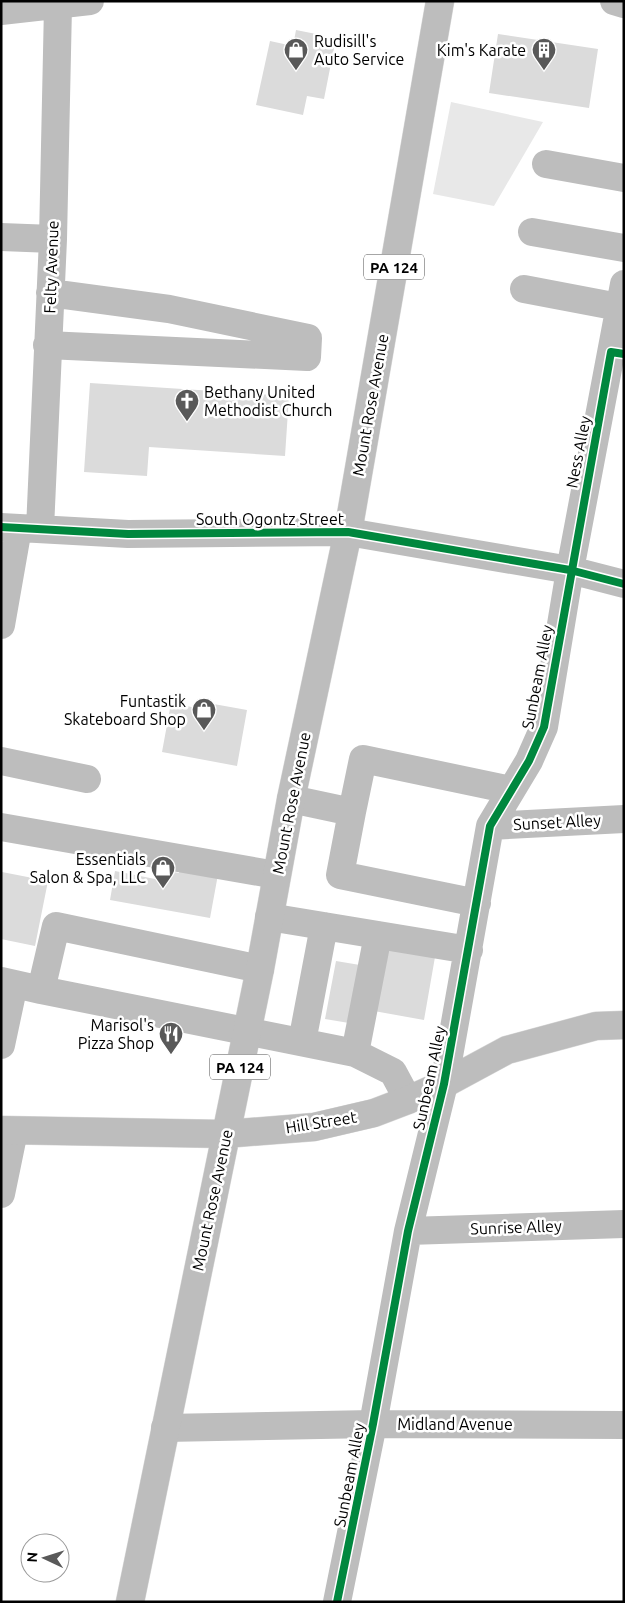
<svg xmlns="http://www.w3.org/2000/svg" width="625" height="1603" font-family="Ubuntu,sans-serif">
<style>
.green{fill:#e8e8e8}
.building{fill:#dbdbdb}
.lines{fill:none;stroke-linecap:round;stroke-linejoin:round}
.major-casing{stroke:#dbdbdb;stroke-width:29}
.minor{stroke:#bdbdbd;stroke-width:28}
.major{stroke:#bdbdbd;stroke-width:28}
.cycleway-casing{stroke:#fff;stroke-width:11}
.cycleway{stroke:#00873e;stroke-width:8}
.labels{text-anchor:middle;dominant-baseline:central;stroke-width:5;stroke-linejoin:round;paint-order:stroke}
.shield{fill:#fff;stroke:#4c4c4c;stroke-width:1}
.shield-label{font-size:15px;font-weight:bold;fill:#000}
.poi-label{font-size:16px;fill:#000;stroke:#fff;text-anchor:end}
.street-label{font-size:16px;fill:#000;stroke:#fff}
</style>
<rect width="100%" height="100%" fill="#fff"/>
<path class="green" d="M 451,102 L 543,122 L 494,206 L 433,194 Z"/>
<path class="building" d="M 296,30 L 336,38 L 324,99 L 307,96 L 303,115 L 256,105 L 270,41 L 293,46 Z
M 498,34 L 598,49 L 589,108 L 489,93 Z
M 90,383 L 289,396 L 285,456 L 149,447 L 147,476 L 84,472 Z
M 171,703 L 207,710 L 208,703 L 247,710 L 237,766 L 162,752 Z
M 180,862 L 219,869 L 210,918 L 110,900 L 115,871 L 155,879 L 157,869 L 179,873 Z
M 2,872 L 48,881 L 35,946 L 1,939 Z
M 386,947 L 435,957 L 424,1020 L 374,1011 Z
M 336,961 L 366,966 L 355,1024 L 325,1019 Z"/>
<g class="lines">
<defs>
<path id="major" d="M 1,1130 L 225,1134 L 314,1127 L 374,1113 L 408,1100 L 444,1084 L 507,1050 L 596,1026 L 624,1025
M 130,1602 L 260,969 L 291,799 L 348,532 L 440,1"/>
</defs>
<use href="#major" class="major-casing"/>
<path class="minor" d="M 614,1 L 624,4
M 1,11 L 90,1
M 546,164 L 624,178
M 532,232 L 624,248
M 1,237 L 53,239
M 524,289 L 624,308
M 47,345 L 307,357 L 308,338 L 169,309 L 50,293
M 1,527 L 128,534 L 348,532 L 570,570 L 624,584
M 40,529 L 53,239 L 58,6
M 1,625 L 18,528
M 1,761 L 87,779
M 291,799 L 352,812 L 340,875 L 477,903
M 352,812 L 363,759 L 511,790
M 490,826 L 624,819
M 1,827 L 276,875
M 269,917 L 469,950
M 1,981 L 41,990 L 56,926 L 260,969
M 41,990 L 355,1053 L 393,1072 L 408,1100
M 302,1042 L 324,926
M 1,1045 L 14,984
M 355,1053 L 378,935
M 1,1194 L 14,1131
M 408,1231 L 624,1224
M 165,1428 L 373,1424 L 624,1425
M 337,1602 L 373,1424 L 408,1231 L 444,1084 L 490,826 L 529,761 L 544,727 L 570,570 L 624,284"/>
<use href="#major" class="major"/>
<defs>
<path id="cycleway" d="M 1,527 L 128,534 L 348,532 L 570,570 L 624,584
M 337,1602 L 373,1424 L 408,1231 L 444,1084 L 490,826 L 529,761 L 544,727 L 611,352 L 624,354"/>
</defs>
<use href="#cycleway" class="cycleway-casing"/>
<use href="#cycleway" class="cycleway"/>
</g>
<defs>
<symbol id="shop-pin" viewBox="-11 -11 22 30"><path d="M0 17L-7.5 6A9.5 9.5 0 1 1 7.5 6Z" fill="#595959" stroke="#fff"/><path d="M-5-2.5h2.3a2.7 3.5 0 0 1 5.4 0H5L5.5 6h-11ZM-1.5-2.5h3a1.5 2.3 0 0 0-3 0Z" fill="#fff"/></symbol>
<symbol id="building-pin" viewBox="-11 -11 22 30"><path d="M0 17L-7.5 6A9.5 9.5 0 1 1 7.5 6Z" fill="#595959" stroke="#fff"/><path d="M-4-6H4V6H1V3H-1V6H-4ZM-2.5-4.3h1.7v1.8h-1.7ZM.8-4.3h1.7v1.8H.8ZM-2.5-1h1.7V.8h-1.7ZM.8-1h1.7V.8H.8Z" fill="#fff"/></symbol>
<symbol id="church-pin" viewBox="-11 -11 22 30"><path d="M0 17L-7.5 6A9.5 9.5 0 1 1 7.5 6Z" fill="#595959" stroke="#fff"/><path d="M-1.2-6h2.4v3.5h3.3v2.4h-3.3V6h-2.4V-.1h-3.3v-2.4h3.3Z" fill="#fff"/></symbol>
<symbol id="restaurant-pin" viewBox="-11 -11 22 30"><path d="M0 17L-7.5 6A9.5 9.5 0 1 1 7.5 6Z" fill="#595959" stroke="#fff"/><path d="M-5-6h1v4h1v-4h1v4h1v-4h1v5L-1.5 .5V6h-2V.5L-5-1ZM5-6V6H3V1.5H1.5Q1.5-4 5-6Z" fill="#fff"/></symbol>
</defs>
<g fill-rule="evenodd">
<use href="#shop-pin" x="282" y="36" width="28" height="38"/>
<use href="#building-pin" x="530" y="36" width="28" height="38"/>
<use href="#church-pin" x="173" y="387" width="28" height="38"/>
<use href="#shop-pin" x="190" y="696" width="28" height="38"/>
<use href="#shop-pin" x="149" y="854" width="28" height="38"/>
<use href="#restaurant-pin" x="157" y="1020" width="28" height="38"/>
</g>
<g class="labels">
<g class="shield">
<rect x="364" y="254.5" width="60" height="25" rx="4"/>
<rect x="210" y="1054.5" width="60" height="25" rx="4"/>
</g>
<g class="shield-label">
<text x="394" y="267">PA 124</text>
<text x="240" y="1067">PA 124</text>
</g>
<g class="poi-label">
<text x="314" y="41" text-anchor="start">Rudisill's<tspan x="314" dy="18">Auto Service</tspan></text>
<text x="526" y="50">Kim's Karate</text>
<text x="204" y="392" text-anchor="start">Bethany United<tspan x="204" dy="18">Methodist Church</tspan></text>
<text x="186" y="701">Funtastik<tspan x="186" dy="18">Skateboard Shop</tspan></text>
<text x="146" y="859">Essentials<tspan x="146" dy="18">Salon &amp; Spa, LLC</tspan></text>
<text x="154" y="1025">Marisol's<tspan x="154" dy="18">Pizza Shop</tspan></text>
</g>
<g class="street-label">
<text transform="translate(51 267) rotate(-88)">Felty Avenue</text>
<text transform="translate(370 405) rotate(-80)">Mount Rose Avenue</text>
<text transform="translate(578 452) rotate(-79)">Ness Alley</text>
<text x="270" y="519">South Ogontz Street</text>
<text transform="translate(537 677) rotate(-79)">Sunbeam Alley</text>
<text transform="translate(291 803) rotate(-79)">Mount Rose Avenue</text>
<text transform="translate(557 822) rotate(-3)">Sunset Alley</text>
<text transform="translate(429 1078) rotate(-78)">Sunbeam Alley</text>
<text transform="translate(321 1122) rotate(-9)">Hill Street</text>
<text transform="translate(212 1200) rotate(-78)">Mount Rose Avenue</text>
<text transform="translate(516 1227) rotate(-2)">Sunrise Alley</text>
<text x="455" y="1424">Midland Avenue</text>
<text transform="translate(349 1475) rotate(-79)">Sunbeam Alley</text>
</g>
</g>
<rect width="625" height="1603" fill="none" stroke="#000000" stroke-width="5"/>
<g transform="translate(45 1558) rotate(274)"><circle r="24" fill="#ffffff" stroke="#999999"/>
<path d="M0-4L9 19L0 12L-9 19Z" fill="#595959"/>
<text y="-8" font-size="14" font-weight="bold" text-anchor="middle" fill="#000000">N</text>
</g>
</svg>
